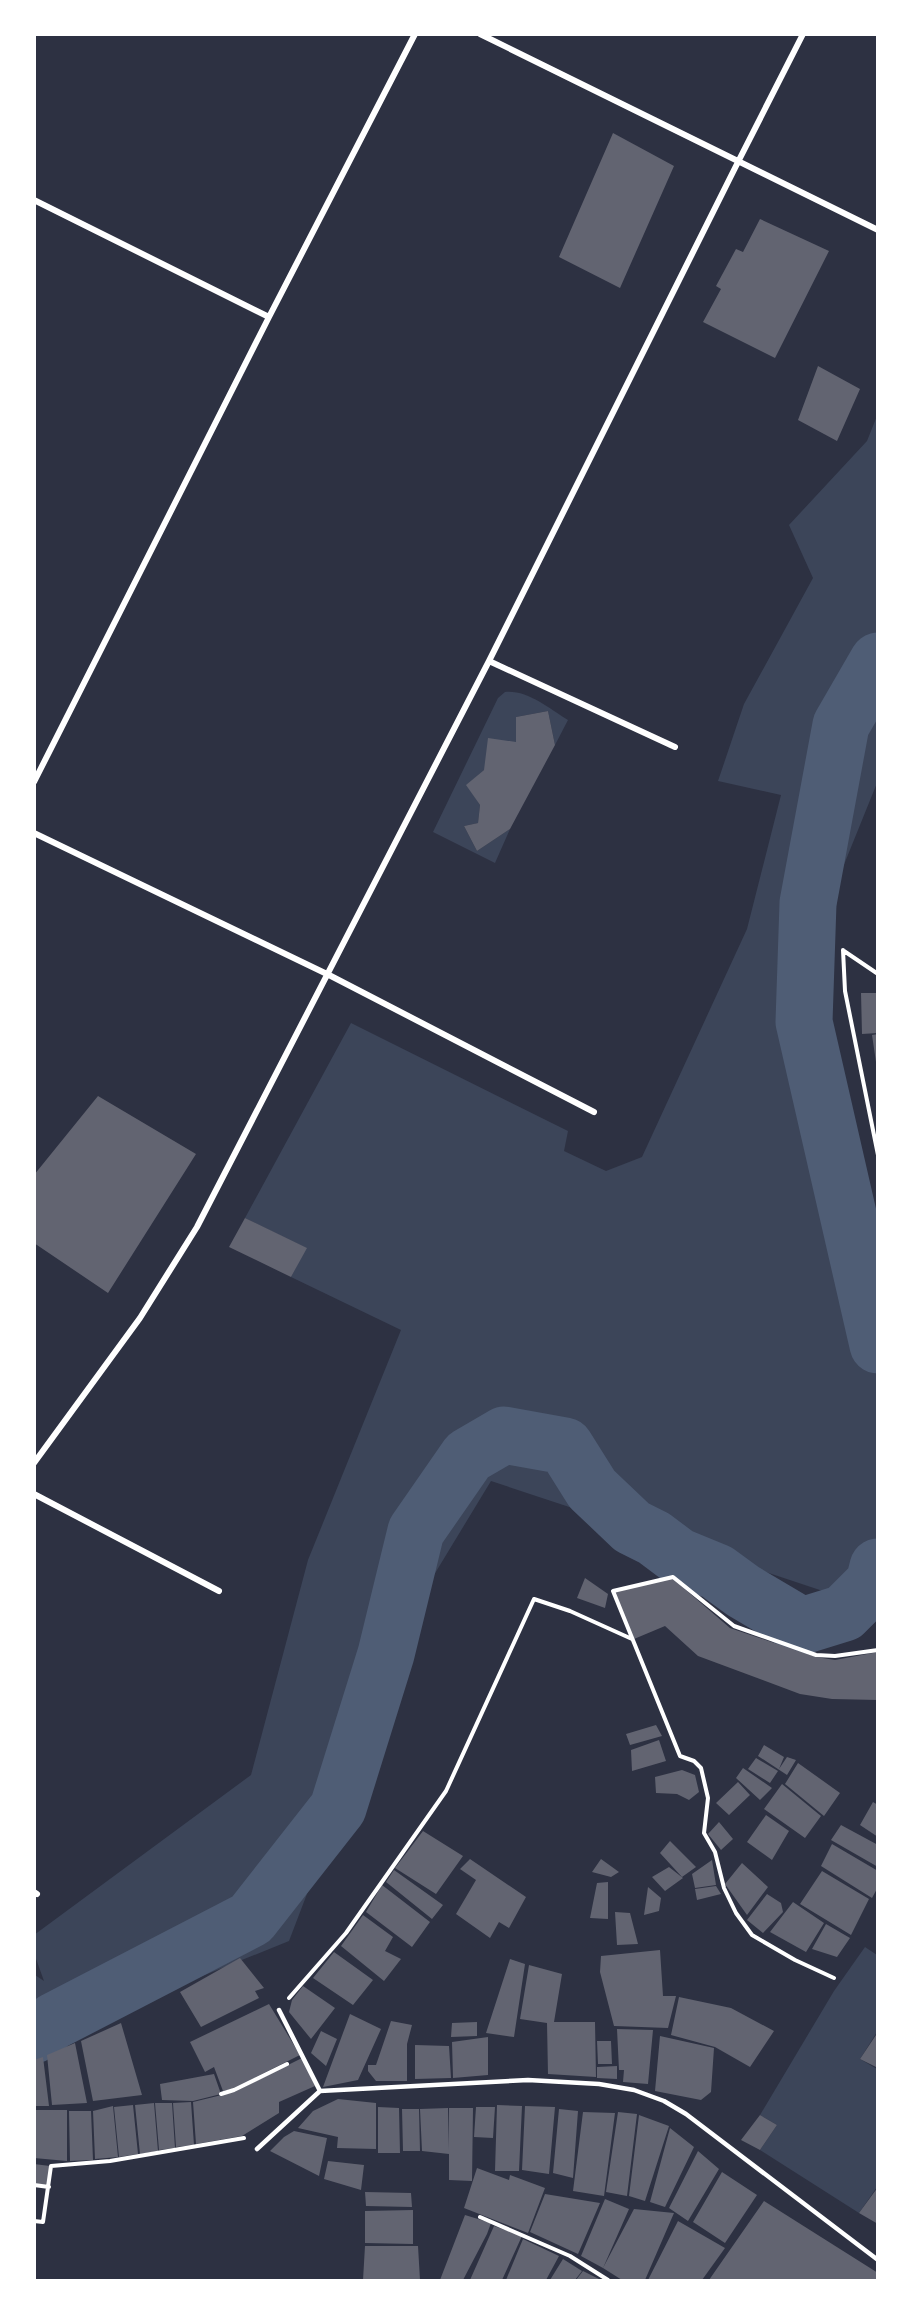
<svg xmlns="http://www.w3.org/2000/svg" width="912" height="2315" font-family="'Fira Sans Condensed',sans-serif">
<style>
.green{fill:#3c4559}
.lines{fill:none;stroke-linecap:round;stroke-linejoin:round}
.river{stroke:#4f5d75;stroke-width:57}
.building{fill:#626471}
.path{stroke:#fff;stroke-width:4}
.service{stroke:#fff;stroke-width:4.5}
.minor{stroke:#fff;stroke-width:6}
</style>
<rect width="100%" height="100%" fill="#2d3142"/>
<path class="green" d="M 877,416 L 877,783 L 839,877 L 825,1026 L 877,1288 L 877,1609 L 491,1481 L 420,1598 L 289,1941 L 64,2032 L 50,1997 L 35,2010 L 35,1975 L 44,1981 L 35,1956 L 34,1935 L 251,1775 L 308,1560 L 401,1330 L 291,1277 L 306,1248 L 245,1218 L 351,1023 L 568,1131 L 564,1151 L 606,1171 L 642,1157 L 747,929 L 781,795 L 718,781 L 744,704 L 813,578 L 789,525 L 867,441 Z
M 505,692 C 528,690 548,708 568,720 L 555,745 L 548,711 L 516,717 L 516,742 L 467,785 L 480,805 L 478,823 L 464,826 L 477,851 L 510,829 L 495,863 L 433,832 L 498,698 Z
M 865,1947 L 877,1955 L 877,2032 L 860,2059 L 877,2069 L 877,2187 L 859,2213 L 760,2150 L 777,2125 L 760,2115 L 834,1991 Z"/>
<g class="lines">
<path class="river" d="M 878,661 L 841,725 L 808,903 L 804,1022 L 878,1345
M 34,2035 L 54,2021 L 251,1919 L 338,1808 L 386,1654 L 416,1531 L 468,1456 L 504,1435 L 565,1446 L 592,1489 L 632,1527 L 654,1538 L 678,1556 L 717,1572 L 743,1591 L 802,1626 L 844,1613 L 874,1583 L 878,1567"/>
</g>
<path class="building" d="M 613,133 L 674,166 L 620,288 L 559,257 Z
M 760,219 L 829,251 L 775,358 L 703,322 L 721,289 L 716,286 L 736,249 L 743,252 Z
M 818,366 L 860,389 L 837,441 L 798,420 Z
M 548,711 L 555,745 L 510,829 L 477,851 L 464,826 L 478,823 L 480,805 L 466,785 L 484,770 L 488,738 L 516,742 L 516,717 Z
M 861,993 L 878,993 L 878,1033 L 862,1034 Z
M 878,1034 L 878,1062 L 876,1062 L 872,1035 Z
M 98,1096 L 196,1154 L 108,1293 L 34,1243 L 34,1175 Z
M 245,1218 L 307,1248 L 291,1277 L 229,1247 Z
M 585,1578 L 608,1594 L 605,1608 L 577,1598 Z
M 672,1578 L 730,1628 L 816,1657 L 835,1660 L 878,1652 L 878,1700 L 832,1699 L 800,1694 L 698,1656 L 665,1626 L 634,1639 L 614,1592 Z
M 656,1725 L 662,1736 L 630,1745 L 626,1734 Z
M 659,1740 L 666,1761 L 632,1771 L 631,1750 Z
M 764,1745 L 784,1757 L 779,1769 L 787,1757 L 796,1760 L 787,1775 L 758,1756 Z
M 756,1758 L 778,1771 L 770,1783 L 748,1769 Z
M 798,1763 L 840,1793 L 824,1816 L 785,1784 Z
M 743,1768 L 772,1788 L 760,1800 L 736,1778 Z
M 682,1770 L 695,1775 L 699,1792 L 689,1800 L 677,1794 L 656,1793 L 655,1777 Z
M 738,1782 L 750,1795 L 729,1815 L 716,1803 Z
M 782,1784 L 821,1816 L 805,1838 L 764,1809 Z
M 873,1802 L 878,1805 L 878,1837 L 860,1825 Z
M 766,1815 L 789,1831 L 772,1860 L 747,1842 Z
M 719,1822 L 733,1839 L 721,1850 L 708,1834 Z
M 841,1825 L 878,1845 L 878,1867 L 831,1840 Z
M 423,1831 L 463,1856 L 436,1894 L 395,1868 Z
M 670,1841 L 696,1867 L 682,1877 L 660,1853 Z
M 832,1844 L 878,1871 L 878,1887 L 872,1898 L 821,1866 Z
M 470,1859 L 526,1897 L 509,1928 L 499,1922 L 490,1938 L 456,1914 L 476,1880 L 460,1869 Z
M 601,1859 L 619,1872 L 611,1877 L 592,1872 Z
M 712,1860 L 716,1885 L 695,1888 L 692,1874 Z
M 742,1863 L 768,1887 L 747,1915 L 725,1884 Z
M 669,1867 L 683,1878 L 665,1891 L 652,1877 Z
M 394,1870 L 443,1905 L 432,1919 L 386,1882 Z
M 822,1871 L 869,1899 L 851,1935 L 800,1904 Z
M 608,1882 L 608,1919 L 590,1918 L 597,1883 Z
M 382,1885 L 430,1922 L 412,1947 L 366,1912 Z
M 716,1886 L 721,1894 L 697,1900 L 695,1889 Z
M 648,1887 L 661,1898 L 659,1911 L 644,1915 Z
M 767,1894 L 781,1903 L 783,1912 L 763,1933 L 747,1920 Z
M 793,1902 L 824,1923 L 806,1952 L 770,1932 Z
M 615,1912 L 630,1913 L 638,1944 L 617,1945 Z
M 363,1915 L 393,1937 L 385,1951 L 401,1959 L 384,1981 L 341,1946 Z
M 826,1924 L 850,1938 L 837,1957 L 812,1949 Z
M 660,1950 L 663,1996 L 676,1996 L 668,2028 L 614,2026 L 600,1972 L 601,1956 Z
M 334,1952 L 373,1980 L 353,2005 L 313,1978 Z
M 240,1958 L 264,1988 L 255,1991 L 259,1998 L 201,2027 L 180,1992 Z
M 510,1959 L 525,1964 L 514,2037 L 486,2033 Z
M 529,1965 L 562,1974 L 554,2022 L 595,2022 L 596,2077 L 548,2074 L 547,2023 L 520,2019 Z
M 303,1986 L 335,2008 L 311,2039 L 289,2012 L 292,2000 Z
M 679,1997 L 731,2008 L 774,2031 L 750,2067 L 715,2047 L 671,2035 Z
M 269,2004 L 300,2055 L 232,2089 L 223,2091 L 214,2067 L 205,2072 L 190,2042 Z
M 350,2014 L 381,2029 L 358,2080 L 323,2087 Z
M 391,2021 L 412,2025 L 407,2044 L 407,2081 L 376,2081 L 368,2071 L 368,2065 L 376,2065 Z
M 477,2022 L 477,2036 L 451,2037 L 452,2023 Z
M 121,2023 L 142,2095 L 93,2101 L 81,2041 Z
M 617,2029 L 653,2030 L 648,2084 L 623,2082 L 624,2070 L 619,2070 Z
M 321,2031 L 337,2039 L 326,2066 L 311,2053 Z
M 878,2032 L 878,2068 L 860,2059 Z
M 660,2036 L 714,2048 L 711,2092 L 701,2100 L 655,2091 Z
M 488,2037 L 488,2075 L 453,2078 L 452,2042 Z
M 597,2041 L 611,2041 L 612,2064 L 598,2064 Z
M 75,2043 L 87,2103 L 52,2105 L 47,2055 Z
M 415,2045 L 449,2046 L 451,2078 L 415,2079 Z
M 43,2057 L 49,2106 L 34,2106 L 34,2060 Z
M 302,2058 L 315,2086 L 279,2102 L 279,2113 L 242,2136 L 196,2144 L 193,2102 L 234,2092 Z
M 617,2066 L 617,2079 L 597,2078 L 597,2067 Z
M 214,2074 L 221,2094 L 193,2101 L 162,2100 L 160,2084 Z
M 338,2099 L 376,2103 L 376,2149 L 337,2148 L 338,2137 L 298,2128 L 313,2111 Z
M 191,2102 L 194,2145 L 176,2147 L 173,2103 Z
M 154,2103 L 158,2151 L 140,2154 L 135,2105 Z
M 155,2103 L 172,2103 L 175,2148 L 159,2150 Z
M 133,2105 L 138,2154 L 119,2157 L 114,2107 Z
M 497,2105 L 522,2106 L 519,2171 L 495,2171 Z
M 113,2106 L 118,2157 L 95,2159 L 93,2111 Z
M 525,2106 L 555,2107 L 549,2174 L 522,2170 Z
M 378,2107 L 399,2108 L 400,2153 L 378,2153 Z
M 476,2107 L 495,2107 L 493,2138 L 474,2137 Z
M 448,2108 L 448,2150 L 449,2108 L 473,2108 L 472,2181 L 449,2180 L 449,2154 L 422,2151 L 420,2109 Z
M 402,2109 L 419,2109 L 420,2151 L 403,2151 Z
M 559,2109 L 578,2111 L 573,2178 L 553,2173 Z
M 34,2110 L 67,2110 L 67,2161 L 34,2158 Z
M 69,2111 L 91,2111 L 93,2160 L 70,2161 Z
M 583,2112 L 615,2113 L 604,2196 L 573,2191 Z
M 618,2112 L 637,2114 L 627,2196 L 606,2192 Z
M 639,2115 L 669,2126 L 645,2201 L 629,2196 Z
M 760,2115 L 777,2125 L 760,2150 L 741,2140 Z
M 670,2128 L 694,2147 L 665,2207 L 650,2202 Z
M 294,2131 L 327,2138 L 319,2176 L 270,2151 L 284,2137 Z
M 698,2151 L 719,2169 L 688,2221 L 669,2208 Z
M 328,2161 L 364,2165 L 361,2190 L 324,2179 Z
M 34,2164 L 50,2166 L 49,2187 L 34,2184 Z
M 477,2168 L 509,2180 L 510,2175 L 545,2188 L 528,2233 L 464,2208 Z
M 722,2172 L 757,2195 L 725,2243 L 693,2222 Z
M 878,2187 L 878,2224 L 859,2213 Z
M 365,2192 L 411,2193 L 412,2207 L 366,2206 Z
M 545,2194 L 600,2203 L 578,2254 L 530,2232 Z
M 605,2199 L 629,2209 L 603,2268 L 581,2256 Z
M 764,2201 L 878,2273 L 878,2280 L 709,2280 Z
M 634,2209 L 674,2213 L 645,2280 L 622,2280 L 603,2268 Z
M 413,2210 L 413,2244 L 365,2243 L 365,2211 Z
M 465,2215 L 491,2223 L 487,2234 L 463,2280 L 440,2280 Z
M 678,2221 L 725,2248 L 702,2280 L 648,2280 Z
M 494,2226 L 522,2236 L 502,2280 L 470,2280 Z
M 523,2239 L 559,2256 L 546,2280 L 506,2280 Z
M 365,2246 L 418,2246 L 420,2280 L 363,2280 Z
M 563,2259 L 582,2271 L 575,2280 L 550,2280 Z
M 583,2271 L 601,2280 L 576,2280 Z"/>
<g class="lines">
<path class="path" d="M 843,950 L 845,991 L 878,1155
M 844,951 L 878,974
M 834,1978 L 795,1960 L 752,1935 L 736,1913 L 724,1888 L 715,1852 L 704,1833 L 708,1798 L 701,1768 L 694,1761 L 680,1756 L 613,1591 L 673,1577 L 734,1626 L 816,1655 L 835,1656 L 878,1650
M 289,1998 L 346,1933 L 446,1791 L 534,1599 L 570,1611 L 632,1639
M 221,2094 L 234,2090 L 287,2064
M 34,2185 L 49,2187
M 480,2217 L 570,2256 L 608,2280
M 34,2221 L 43,2222 L 51,2166 L 110,2161 L 244,2138"/>
<path class="service" d="M 279,2010 L 320,2091 L 528,2080 L 599,2084 L 634,2090 L 664,2101 L 686,2114 L 878,2260
M 257,2149 L 320,2091"/>
<path class="minor" d="M 480,34 L 878,230
M 34,200 L 269,317
M 489,661 L 675,747
M 34,782 L 269,317 L 415,34
M 34,833 L 329,975 L 594,1112
M 34,1463 L 140,1318 L 197,1227 L 489,661 L 738,162 L 803,34
M 34,1494 L 219,1591
M 34,1892 L 37,1894"/>
</g>
<rect width="912" height="2315" fill="none" stroke="#ffffff" stroke-width="72"/>
</svg>
